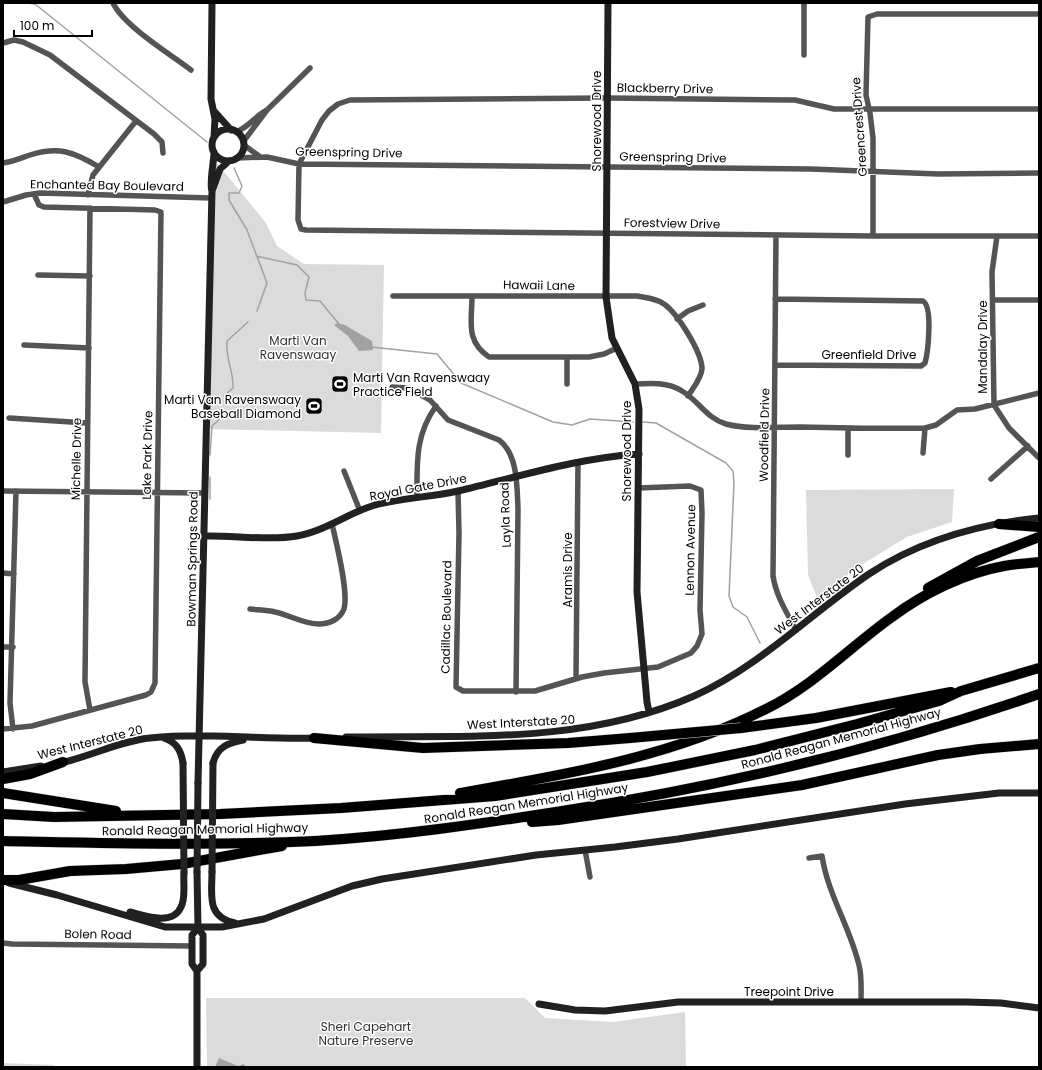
<svg xmlns="http://www.w3.org/2000/svg" width="1042" height="1070" font-family="Poppins,sans-serif">
<style>
.green{fill:#dbdbdb}
.water{fill:#a2a2a2}
.lines{fill:none;stroke-linecap:round;stroke-linejoin:round}
.stream{stroke:#a2a2a2;stroke-width:1.5}
.highway-casing{stroke:#dbdbdb;stroke-width:11}
.street{stroke:#545454;stroke-width:5.5}
.secondary{stroke:#212121;stroke-width:7}
.highway{stroke:#000;stroke-width:10}
.highway-bridge-casing{stroke:#dbdbdb;stroke-width:11;stroke-linecap:butt}
.secondary-bridge{stroke:#212121;stroke-width:7}
.highway-bridge{stroke:#000;stroke-width:10}
.labels{text-anchor:middle;dominant-baseline:central;stroke-width:3;stroke-linejoin:round;paint-order:stroke}
.street-label{font-size:12px;fill:#000;stroke:#fff}
.park-label{font-size:12px;fill:#323232;stroke:#fff}
.poi-label{font-size:12px;fill:#000;stroke:#fff;text-anchor:start}
</style>
<rect width="100%" height="100%" fill="#fff"/>
<path class="green" d="M 216,162 L 266,223 L 277,246 L 304,264 L 384,265 L 381,433 L 206,429 Z
M 954,489 L 952,522 L 907,537 L 856,568 L 818,600 L 808,575 L 806,490 Z
M 206,998 L 525,998 L 545,1018 L 613,1022 L 685,1012 L 686,1067 L 207,1067 Z
M 3,1063 L 54,1065 L 54,1067 L 3,1067 Z"/>
<path class="water" d="M 337,323 L 345,325 L 372,341 L 373,350 L 359,351 L 348,336 L 334,325 Z
M 219,1058 L 238,1066 L 244,1064 L 246,1067 L 215,1067 Z"/>
<g class="lines">
<path class="stream" d="M 27,3 L 35,4 L 207,142
M 234,168 L 242,186 L 239,193 L 229,193 L 229,200 L 247,230 L 267,283 L 257,311
M 256,256 L 297,265 L 309,277 L 305,293 L 306,300 L 320,301 L 339,324
M 371,347 L 437,354 L 461,383 L 553,422 L 572,425 L 590,419 L 633,422
M 224,396 L 233,388 C 234,372 225,358 227,341 L 248,322
M 643,422 L 656,423 L 726,463 L 733,471 L 734,483 L 729,596 L 733,607 L 747,617 L 760,643
M 210,455 L 212,426 L 222,417
M 210,477 L 210,499"/>
<defs>
<path id="highway" d="M 999,524 L 1039,527
M 928,588 L 977,561 L 1039,537
M 741,728 L 816,718 L 951,692
M 314,738 L 423,748 L 568,743 L 630,738
M 3,779 L 30,774 L 63,762
M 3,793 L 116,811
M 460,793 C 564,775 672,757 766,709 C 813,686 850,647 892,617 C 924,593 965,573 1004,566 C 1015,564 1028,563 1039,562
M 3,814 L 54,817 L 220,814 L 341,808 L 495,796 L 647,772 L 755,750 L 857,724 L 939,701 L 961,691 L 1039,668
M 532,822 L 558,820 L 802,785 L 938,755 L 980,749 L 1039,744
M 3,841 C 107,843 211,846 315,841 C 398,836 480,824 562,811 C 724,786 884,748 1039,694
M 3,880 L 19,880 L 70,871 L 126,869 L 182,864 L 282,846"/>
</defs>
<use href="#highway" class="highway-casing"/>
<path class="street" d="M 113,3 C 124,26 170,54 191,70
M 804,3 L 804,55
M 3,43 L 14,40 L 23,42 L 50,55 L 154,134 L 162,142 L 163,153
M 1039,109 L 834,109 L 795,100 L 608,98 L 350,100 L 338,104 L 329,111 L 322,120 L 299,164 L 298,220 L 301,229 L 306,230 L 873,236 L 1039,236
M 236,132 C 249,127 255,116 267,110
M 243,142 L 267,110 L 310,68
M 244,145 L 259,156
M 236,158 L 267,157 L 299,164 L 811,169 L 938,174 L 1039,173
M 3,163 C 12,162 21,158 30,155 C 59,146 74,152 99,167
M 88,195 L 93,175 L 136,121
M 3,202 L 26,195 L 40,193 L 211,198
M 776,235 L 773,576 C 776,596 787,613 796,630
M 873,236 L 873,138 L 870,113 L 866,95 L 868,17 L 877,14 L 1039,14
M 997,236 L 992,272 L 994,405 L 1009,428 L 1039,458
M 38,275 L 90,276
M 393,296 L 637,296 C 646,298 656,298 664,304 C 677,313 702,352 702,369 C 701,379 693,388 688,396
M 472,296 C 472,321 465,341 489,357 L 589,357 L 604,354 L 617,348
M 775,299 L 923,301 C 933,307 928,352 925,363 L 921,366 L 776,365
M 993,300 L 1039,300
M 677,319 L 688,311 L 703,305
M 24,345 L 89,348
M 567,357 L 567,384
M 635,384 C 651,383 668,382 682,391 C 699,401 706,418 726,424 C 749,430 775,427 799,427 C 841,428 883,429 925,428 L 936,425 L 957,410 L 975,409 L 1039,393
M 392,387 L 407,388 L 416,392 L 430,400 L 448,420 L 499,440 C 518,454 517,487 518,509 L 516,692
M 9,418 L 87,423
M 848,428 L 848,455
M 923,453 L 925,428
M 344,471 L 360,511
M 991,479 L 1028,446
M 3,491 L 204,493
M 458,491 L 459,533 L 456,687 L 463,691 L 535,691 L 582,677 L 604,673 L 658,667 L 691,653 L 697,646 L 702,634 L 700,610 L 702,513 L 701,490 L 690,486 L 638,488
M 417,498 C 417,463 415,435 436,406
M 3,573 L 14,574
M 250,609 C 258,610 267,610 275,612 C 290,615 303,624 319,624 C 330,624 340,619 344,609 C 349,592 336,542 332,524
M 3,647 L 13,647
M 576,678 L 578,462
M 90,710 L 85,682 L 90,208
M 3,729 L 32,726 L 146,695 L 151,692 L 155,683 L 161,212 L 155,210 L 44,207 L 39,205 L 34,194
M 13,729 L 10,703 L 16,491
M 585,850 L 590,877
M 809,858 L 822,856 C 828,895 850,927 859,965 C 862,976 861,990 861,1002
M 3,943 L 12,944 L 192,946"/>
<path class="secondary" d="M 212,3 L 211,99 L 215,119 L 214,137
M 608,3 L 606,297 L 612,338 L 635,384 L 639,409 L 637,592 L 647,702 L 649,712
M 214,111 L 231,130
M212 145a16 16 0 1 1 32 0a16 16 0 1 1-32 0Z
M 212,191 L 220,169 L 229,161
M 203,536 C 232,535 269,541 297,536 C 325,531 348,513 375,505 C 402,498 431,497 458,491 C 518,477 577,458 639,454
M 346,737 C 464,735 583,745 694,696 C 760,666 810,614 869,574 C 919,541 980,524 1039,518
M 164,738 C 176,742 181,750 183,763
M 60,763 C 90,757 119,741 150,738 C 206,732 262,740 318,738
M 213,763 C 217,747 228,743 243,740
M 3,772 L 41,766
M 198,783 L 212,191 C 209,184 214,162 214,152
M 197,872 L 198,928
M 212,872 C 212,895 206,917 235,923
M 9,883 L 57,895 L 165,927 L 222,927 L 264,919 L 352,886 L 382,879 L 536,855 L 615,847 L 678,839 L 905,804 L 999,793 L 1039,793
M 130,912 C 145,916 173,926 181,907 C 186,898 183,883 184,873
M 197,971 L 203,964 L 203,935 L 198,928
M 539,1004 L 575,1010 L 605,1011 L 678,1002 L 966,1002 L 1001,1003 L 1039,1008
M 197,1067 L 197,971 L 192,964 L 192,935 L 198,928"/>
<use href="#highway" class="highway"/>
<defs>
<path id="highway-bridge" d="M 630,738 L 741,728"/>
</defs>
<use href="#highway-bridge" class="highway-bridge-casing"/>
<path class="secondary-bridge" d="M 183,763 L 184,873
M 197,872 L 198,783
M 212,872 L 213,763"/>
<use href="#highway-bridge" class="highway-bridge"/>
</g>
<defs>
<symbol id="stadium-square" viewBox="-11 -11 22 22"><rect x="-9" y="-9" width="18" height="18" rx="4" fill="#000" stroke="#fff"/><path d="M0-5a6.5 5 0 1 0 0 10a6.5 5 0 1 0 0-10ZM-3.5-1.8h7v3.6h-7Z" fill="#fff"/></symbol>
</defs>
<g fill-rule="evenodd">
<use href="#stadium-square" x="330" y="374" width="20" height="20"/>
<use href="#stadium-square" x="304" y="396" width="20" height="20"/>
</g>
<g class="labels">
<g class="street-label">
<text transform="translate(665 88) rotate(1)">Blackberry Drive</text>
<text transform="translate(596 121) rotate(-90)">Shorewood Drive</text>
<text transform="translate(859 127) rotate(-94)">Greencrest Drive</text>
<text transform="translate(349 152) rotate(1)">Greenspring Drive</text>
<text transform="translate(673 157) rotate(1)">Greenspring Drive</text>
<text transform="translate(107 185) rotate(1)">Enchanted Bay Boulevard</text>
<text transform="translate(672 223) rotate(1)">Forestview Drive</text>
<text transform="translate(539 285) rotate(1)">Hawaii Lane</text>
<text transform="translate(982 347) rotate(-90)">Mandalay Drive</text>
<text x="869" y="354">Greenfield Drive</text>
<text transform="translate(764 435) rotate(-89)">Woodfield Drive</text>
<text transform="translate(626 451) rotate(-90)">Shorewood Drive</text>
<text transform="translate(147 455) rotate(-89)">Lake Park Drive</text>
<text transform="translate(76 459) rotate(-89)">Michelle Drive</text>
<text transform="translate(418 487) rotate(-11)">Royal Gate Drive</text>
<text transform="translate(505 515) rotate(-92)">Layla Road</text>
<text transform="translate(690 550) rotate(-89)">Lennon Avenue</text>
<text transform="translate(192 559) rotate(-89)">Bowman Springs Road</text>
<text transform="translate(567 570) rotate(-90)">Aramis Drive</text>
<text transform="translate(819 599) rotate(-37)">West Interstate 20</text>
<text transform="translate(446 617) rotate(-89)">Cadillac Boulevard</text>
<text transform="translate(521 722) rotate(-3)">West Interstate 20</text>
<text transform="translate(841 738) rotate(-15)">Ronald Reagan Memorial Highway</text>
<text transform="translate(90 742) rotate(-14)">West Interstate 20</text>
<text transform="translate(526 803) rotate(-9)">Ronald Reagan Memorial Highway</text>
<text transform="translate(205 829) rotate(-1)">Ronald Reagan Memorial Highway</text>
<text transform="translate(98 934) rotate(1)">Bolen Road</text>
<text x="789" y="991">Treepoint Drive</text>
</g>
<g class="park-label">
<text x="298" y="340">Marti Van<tspan x="298" dy="14">Ravenswaay</tspan></text>
<text x="366" y="1026">Sheri Capehart<tspan x="366" dy="14">Nature Preserve</tspan></text>
</g>
<g class="poi-label">
<text x="353" y="377">Marti Van Ravenswaay<tspan x="353" dy="14">Practice Field</tspan></text>
<text x="301" y="399" text-anchor="end">Marti Van Ravenswaay<tspan x="301" dy="14">Baseball Diamond</tspan></text>
</g>
</g>
<rect width="1042" height="1070" fill="none" stroke="#000000" stroke-width="8"/>
<path d="M14 30v6h78v-6" fill="none" stroke="#000000" stroke-width="2"/>
<text x="20" y="30" font-size="12" fill="#000000" stroke="#ffffff" stroke-width="3" paint-order="stroke">100 m</text>
</svg>
